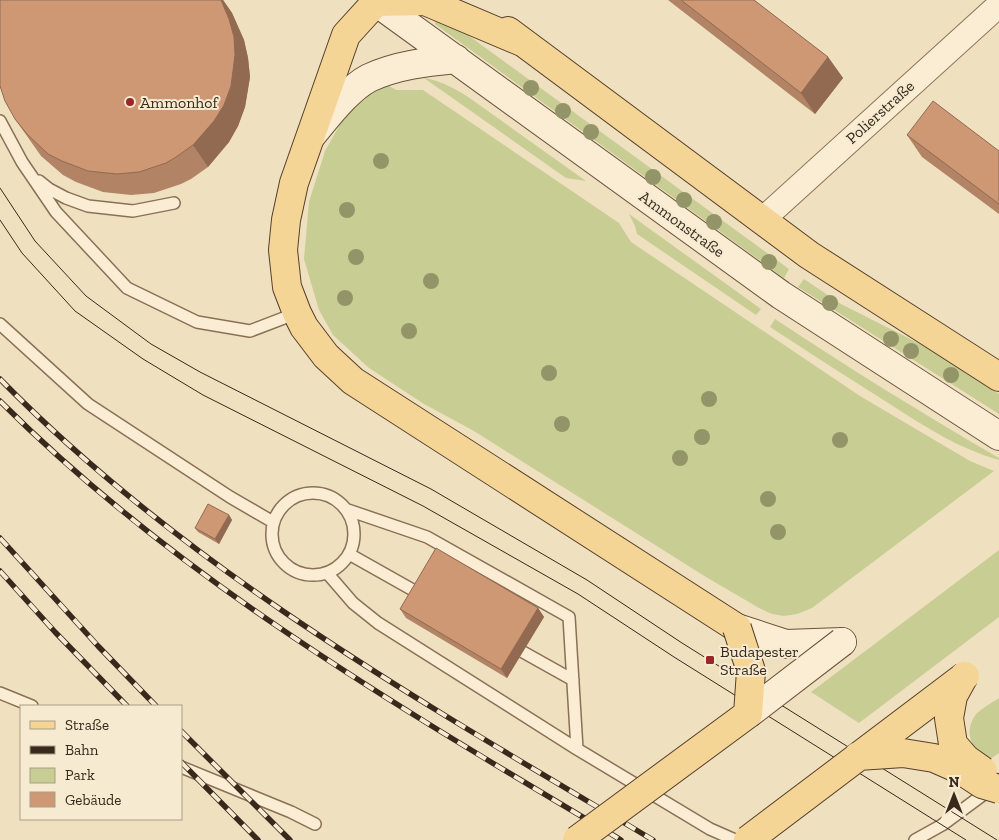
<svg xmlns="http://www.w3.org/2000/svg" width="999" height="840" font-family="'Zilla Slab',serif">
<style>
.green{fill:#c8cd94}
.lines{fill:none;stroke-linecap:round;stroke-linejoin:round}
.lane-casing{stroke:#897157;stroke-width:14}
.street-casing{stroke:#897157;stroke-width:26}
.secondary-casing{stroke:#6a523b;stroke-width:30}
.primary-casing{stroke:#563f2c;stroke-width:30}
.lane{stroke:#faedd3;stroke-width:11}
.street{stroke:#faedd3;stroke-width:24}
.secondary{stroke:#faedd3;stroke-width:28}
.primary{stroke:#f4d596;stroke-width:28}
.tram{stroke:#38291c;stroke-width:1}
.rail-casing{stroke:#38291c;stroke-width:5.5}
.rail{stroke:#f6ead0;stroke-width:4;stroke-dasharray:11;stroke-linecap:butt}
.secondary-bridge-casing{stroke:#6a523b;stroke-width:30;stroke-linecap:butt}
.primary-bridge-casing{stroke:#563f2c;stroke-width:30;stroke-linecap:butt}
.secondary-bridge{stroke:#faedd3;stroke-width:28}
.primary-bridge{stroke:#f4d596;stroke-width:28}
.tree{fill:#949469}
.wall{fill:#b28364}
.shaded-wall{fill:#916a51}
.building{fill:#cf9874;stroke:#916a51}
.poi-dot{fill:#992629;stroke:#f6ead0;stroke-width:2}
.labels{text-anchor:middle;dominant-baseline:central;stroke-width:4;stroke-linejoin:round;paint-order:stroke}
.poi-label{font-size:16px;fill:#38291c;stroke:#f6ead0;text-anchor:start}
.street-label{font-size:16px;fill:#38291c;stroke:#f6ead0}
</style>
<rect width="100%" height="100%" fill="#efe0c0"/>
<path class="green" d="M 436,18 L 454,25 L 789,269 L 784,278 L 435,24 Z
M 424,78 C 442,81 456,89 471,99 L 586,181 L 566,178 Z
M 386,84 L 396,90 L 423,90 L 619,223 L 631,242 L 860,396 L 970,461 L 994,471 L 812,608 L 797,614 L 784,616 L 772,614 L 759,608 L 706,577 L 474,431 L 424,404 L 369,368 L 333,335 L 319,310 L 304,259 L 309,202 L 325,151 L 351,105 Z
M 629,214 L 761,309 L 756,315 L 637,234 L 635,226 Z
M 804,279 L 841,304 L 924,346 L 999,394 L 999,414 L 798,287 Z
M 775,319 C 849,368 923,414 999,458 L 999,460 C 960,449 927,428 893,406 C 852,380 811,354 770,327 Z
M 999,550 L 999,617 L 859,723 L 811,692 Z
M 999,698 L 999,753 L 989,760 C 974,751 963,736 974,717 C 978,710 992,703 999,698 Z"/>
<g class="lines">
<defs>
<path id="lane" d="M 0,121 L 22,162 L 56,212 L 127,288 L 197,322 L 250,331 L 297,313
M 39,181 L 49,189 L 66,198 L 88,206 L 133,211 L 174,203
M 0,324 L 88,404 L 230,497 L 273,522
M272 534a41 41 0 1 1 82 0a41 41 0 1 1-82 0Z
M 348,510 L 427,537 L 569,617 L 577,749
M 349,554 L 420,594
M 328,574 L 353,603 L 378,623 L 577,749 L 710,829 L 735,840
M 523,652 L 573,680
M 0,693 L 32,706
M 181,767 L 291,812 L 315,824
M 915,840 L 942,825 L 992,788"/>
<path id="street" d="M 762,220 L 999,5"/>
<path id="secondary" d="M 376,2 L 781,295 L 999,436
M 312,135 C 327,117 348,89 369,78 C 397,65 426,62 456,59
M 737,628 L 786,644 L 842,642"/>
<path id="primary" d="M 508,31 L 809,255 L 999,377
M 522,42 L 425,1 L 376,2 L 346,35 L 294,183 L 286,220 L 283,250 L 287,287 L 297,313 L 304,327 L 326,356 L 353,381 L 737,628"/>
</defs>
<use href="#lane" class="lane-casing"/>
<use href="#street" class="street-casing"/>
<use href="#secondary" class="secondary-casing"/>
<use href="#primary" class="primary-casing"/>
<use href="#lane" class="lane"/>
<use href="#street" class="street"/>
<use href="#secondary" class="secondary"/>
<use href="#primary" class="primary"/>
<path class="tram" d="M 0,188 L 35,241 L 86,296 L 151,344 L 200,372 L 431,489 L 587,580 L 682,643 L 997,840
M 0,220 L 22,253 L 75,311 L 143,359 L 203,395 L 423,506 L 578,594 L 674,657 L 966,840"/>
<defs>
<path id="rail" d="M 0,379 C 187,570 425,704 653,840
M 0,401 C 181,582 404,710 621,840
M 0,538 L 98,646 L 156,706
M 0,571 L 55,632 L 127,706
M 181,731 L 290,840
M 181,762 L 258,840"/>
</defs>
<use href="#rail" class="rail-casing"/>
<use href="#rail" class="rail"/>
<defs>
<path id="secondary-bridge" d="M 748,714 L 842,642"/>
<path id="primary-bridge" d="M 964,676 L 953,696 L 949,718 L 953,744 L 966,759 L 983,771
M 858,756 L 903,753 L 934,758 L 959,769 L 982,784 L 999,789
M 577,840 L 748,714 L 751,671 L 737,628
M 748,840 L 965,676"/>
</defs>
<use href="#secondary-bridge" class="secondary-bridge-casing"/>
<use href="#primary-bridge" class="primary-bridge-casing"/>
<use href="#secondary-bridge" class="secondary-bridge"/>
<use href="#primary-bridge" class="primary-bridge"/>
</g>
<g class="tree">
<circle cx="531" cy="88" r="8"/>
<circle cx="563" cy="111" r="8"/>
<circle cx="591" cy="132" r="8"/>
<circle cx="381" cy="161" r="8"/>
<circle cx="653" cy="177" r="8"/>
<circle cx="684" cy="200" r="8"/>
<circle cx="347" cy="210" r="8"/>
<circle cx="714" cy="222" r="8"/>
<circle cx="356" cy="257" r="8"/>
<circle cx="769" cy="262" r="8"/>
<circle cx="431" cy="281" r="8"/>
<circle cx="345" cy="298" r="8"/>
<circle cx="830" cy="303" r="8"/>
<circle cx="409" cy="331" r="8"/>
<circle cx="891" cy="339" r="8"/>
<circle cx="911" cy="351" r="8"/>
<circle cx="549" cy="373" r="8"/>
<circle cx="951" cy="375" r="8"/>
<circle cx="709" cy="399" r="8"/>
<circle cx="562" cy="424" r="8"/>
<circle cx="702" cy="437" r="8"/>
<circle cx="840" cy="440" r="8"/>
<circle cx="680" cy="458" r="8"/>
<circle cx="768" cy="499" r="8"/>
<circle cx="778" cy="532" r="8"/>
</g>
<path class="wall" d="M 0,0 L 223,0 L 232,13 L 244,40 L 248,58 L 250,77 L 245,107 L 238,126 L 229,142 L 208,167 L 191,179 L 181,184 L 154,193 L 131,195 L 103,192 L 76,182 L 63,175 L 41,156 L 15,119 Z
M 668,0 L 754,0 L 828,57 L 843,78 L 815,114 Z
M 907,135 L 999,151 L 999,214 L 922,157 Z
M 229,515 L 232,520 L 219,544 L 198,532 L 195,528 Z
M 538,608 L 544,617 L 507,678 L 406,618 L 400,609 Z"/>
<path class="shaded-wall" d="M 221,0 L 223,0 L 232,13 L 244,40 L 248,58 L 250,77 L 245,107 L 238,126 L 229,142 L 208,167 L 193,145 Z
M 828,57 L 843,78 L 815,114 L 801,93 Z
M 229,515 L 232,520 L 219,544 L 215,539 Z
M 538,608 L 544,617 L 507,678 L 501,669 Z"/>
<path class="building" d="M 0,0 L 221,0 L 229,19 L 234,37 L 235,55 L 231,86 L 224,105 L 214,121 L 193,145 L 176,157 L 166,163 L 139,172 L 117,174 L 88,171 L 62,161 L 48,154 L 27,134 L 15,119 L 5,101 L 0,86 Z
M 681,0 L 754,0 L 828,57 L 801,93 Z
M 933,101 L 999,151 L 999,204 L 907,135 Z
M 208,504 L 229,515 L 215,539 L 195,528 Z
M 436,548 L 538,608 L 501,669 L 400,609 Z"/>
<g class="poi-dot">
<circle cx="130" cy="102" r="5"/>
<rect x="705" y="655" width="10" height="10" rx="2.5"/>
</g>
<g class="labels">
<g class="poi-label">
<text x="140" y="102">Ammonhof</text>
<text x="720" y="651">Budapester<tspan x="720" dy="18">Straße</tspan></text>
</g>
<g class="street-label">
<text transform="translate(880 112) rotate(-42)">Polierstraße</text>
<text transform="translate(682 224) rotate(36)">Ammonstraße</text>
</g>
</g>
<rect x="20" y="705" width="162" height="115" fill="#f6ead0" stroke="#aa9d88"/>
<rect x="30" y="721" width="25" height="8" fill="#f4d596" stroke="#aa9d88"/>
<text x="65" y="730" font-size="15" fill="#38291c">Straße</text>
<rect x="30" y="746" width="25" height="8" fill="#38291c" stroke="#aa9d88"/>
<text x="65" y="755" font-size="15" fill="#38291c">Bahn</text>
<rect x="30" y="768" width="25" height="15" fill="#c8cd94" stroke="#aa9d88"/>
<text x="65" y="780" font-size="15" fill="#38291c">Park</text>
<rect x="30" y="792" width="25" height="15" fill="#cf9874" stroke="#aa9d88"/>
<text x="65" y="805" font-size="15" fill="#38291c">Gebäude</text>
<g transform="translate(954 795)" stroke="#f6ead0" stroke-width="4" paint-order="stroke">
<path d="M0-4L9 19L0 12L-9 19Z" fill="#38291c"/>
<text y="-8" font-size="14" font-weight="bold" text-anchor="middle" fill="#38291c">N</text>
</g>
</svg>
